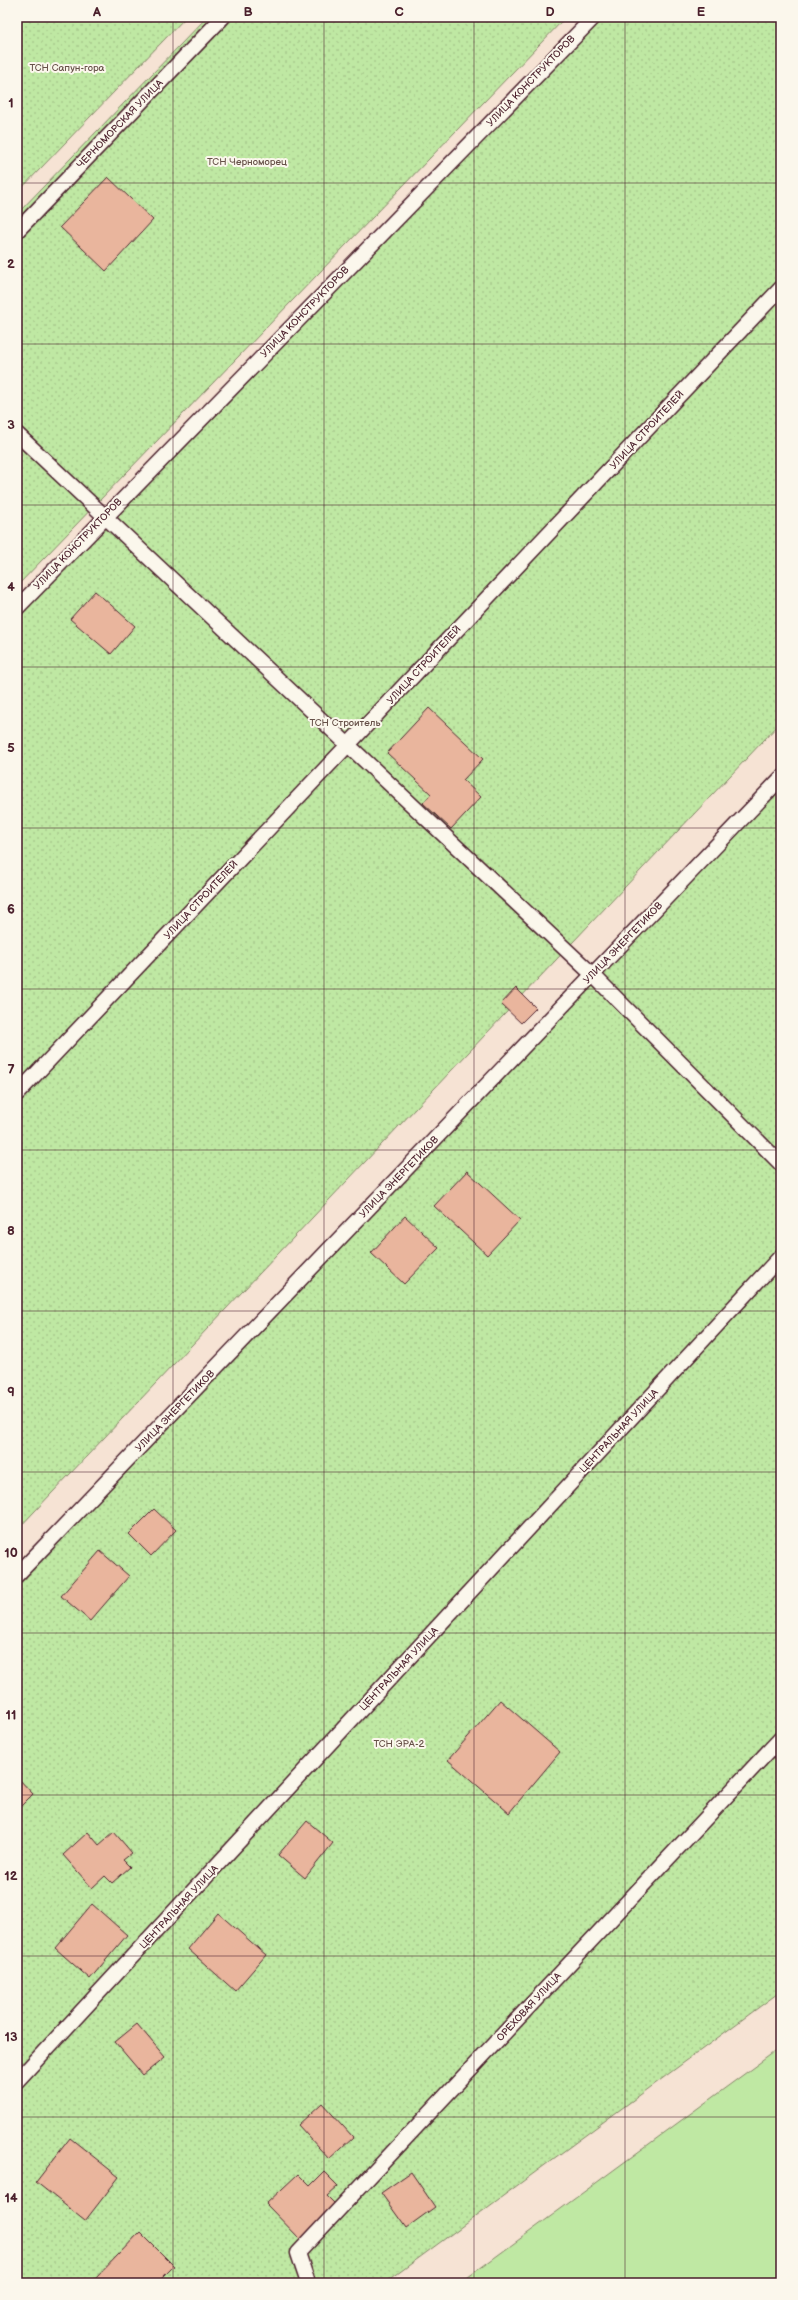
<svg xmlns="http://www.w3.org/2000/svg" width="798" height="2300" font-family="'Balsamiq Sans',sans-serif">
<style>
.grass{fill:#bfe8a3;stroke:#848467}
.garden{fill:url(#garden-dots);stroke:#848467}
.building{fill:#e9b59d;stroke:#4a1f2b}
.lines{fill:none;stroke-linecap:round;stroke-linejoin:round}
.service-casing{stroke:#4a1f2b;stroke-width:17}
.service{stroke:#fbf7ec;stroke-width:14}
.grid{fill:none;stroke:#4a1f2b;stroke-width:1;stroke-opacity:0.55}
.labels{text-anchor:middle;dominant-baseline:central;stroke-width:4;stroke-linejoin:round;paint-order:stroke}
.park-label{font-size:10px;fill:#675149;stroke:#fbf7ec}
.street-label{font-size:10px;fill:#4a1f2b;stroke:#fbf7ec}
.neatline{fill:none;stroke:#4a1f2b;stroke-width:1.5}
.grid-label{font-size:13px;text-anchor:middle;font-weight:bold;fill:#4a1f2b}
</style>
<defs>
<pattern id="garden-dots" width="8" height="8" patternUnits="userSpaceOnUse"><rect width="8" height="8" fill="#bfe8a3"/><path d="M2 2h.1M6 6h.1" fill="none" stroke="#a6c78c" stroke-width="1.8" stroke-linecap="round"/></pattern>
</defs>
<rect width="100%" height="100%" fill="#f6e3d4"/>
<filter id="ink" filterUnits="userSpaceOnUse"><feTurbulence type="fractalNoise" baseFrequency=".025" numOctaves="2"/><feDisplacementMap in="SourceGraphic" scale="8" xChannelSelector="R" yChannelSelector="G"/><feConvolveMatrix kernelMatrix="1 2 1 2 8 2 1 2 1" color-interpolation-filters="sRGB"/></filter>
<g filter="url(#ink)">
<path class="grass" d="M 781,2047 L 781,2283 L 460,2283 Z"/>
<path class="garden" d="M 17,17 L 186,17 L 17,193 Z
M 207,17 L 566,17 L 17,586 L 17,214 Z
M 588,17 L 781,17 L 781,722 L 17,1530 L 17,606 Z
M 781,769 L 781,1991 L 385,2283 L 17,2283 L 17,1583 Z"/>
<path class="building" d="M 108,177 L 153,220 L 106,271 L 60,227 Z
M 95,591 L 135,626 L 111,654 L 70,619 Z
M 429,708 L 483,759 L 463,780 L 481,797 L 451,829 L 423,803 L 431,794 L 387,753 Z
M 516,988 L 536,1008 L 521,1023 L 501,1004 Z
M 467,1171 L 520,1220 L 487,1255 L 434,1206 Z
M 405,1216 L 439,1248 L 404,1284 L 371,1253 Z
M 154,1509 L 176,1530 L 151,1556 L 129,1534 Z
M 100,1551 L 129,1576 L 90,1621 L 61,1596 Z
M 500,1700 L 560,1752 L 509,1813 L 448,1760 Z
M 17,1777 L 33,1794 L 17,1810 Z
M 307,1821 L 333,1843 L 305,1878 L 278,1855 Z
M 88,1832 L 99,1845 L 114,1832 L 132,1853 L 123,1860 L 130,1867 L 112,1883 L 105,1876 L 92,1888 L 63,1855 Z
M 92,1904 L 127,1935 L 90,1979 L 55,1948 Z
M 218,1913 L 266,1955 L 235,1991 L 188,1949 Z
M 137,2024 L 165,2057 L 143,2075 L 115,2042 Z
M 322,2103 L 353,2137 L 329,2159 L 298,2125 Z
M 70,2138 L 119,2177 L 85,2221 L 36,2182 Z
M 324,2172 L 338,2186 L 327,2196 L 337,2206 L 302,2241 L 266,2204 L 298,2174 L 310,2186 Z
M 411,2172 L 435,2207 L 406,2228 L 381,2193 Z
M 140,2232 L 174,2266 L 157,2283 L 99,2283 L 95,2279 Z"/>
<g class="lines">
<defs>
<path id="service" d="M 17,231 L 223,17
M 17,434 L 593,975 L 781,1164
M 17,608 L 594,17
M 17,1094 L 781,288
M 17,1575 L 781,778
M 17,2081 L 781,1256
M 308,2283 L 298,2253 L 781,1738"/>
</defs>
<use href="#service" class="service-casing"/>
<use href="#service" class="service"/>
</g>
</g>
<path class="grid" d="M 173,17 L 173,2283M 324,17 L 324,2283M 474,17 L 474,2283M 625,17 L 625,2283M 17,183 L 781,183M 17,344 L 781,344M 17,505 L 781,505M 17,667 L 781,667M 17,828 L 781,828M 17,989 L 781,989M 17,1150 L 781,1150M 17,1311 L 781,1311M 17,1472 L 781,1472M 17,1633 L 781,1633M 17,1795 L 781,1795M 17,1956 L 781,1956M 17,2117 L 781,2117"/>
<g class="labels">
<g class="park-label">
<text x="67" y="68">ТСН Сапун-гора</text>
<text x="247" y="162">ТСН Черноморец</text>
<text x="345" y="723">ТСН Строитель</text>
<text x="399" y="1744">ТСН ЭРА-2</text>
</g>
<g class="street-label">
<text transform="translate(531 81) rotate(-46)">УЛИЦА КОНСТРУКТОРОВ</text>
<text transform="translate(120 124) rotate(-46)">ЧЕРНОМОРСКАЯ УЛИЦА</text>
<text transform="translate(305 312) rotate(-46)">УЛИЦА КОНСТРУКТОРОВ</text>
<text transform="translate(647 430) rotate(-47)">УЛИЦА СТРОИТЕЛЕЙ</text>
<text transform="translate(78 544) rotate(-46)">УЛИЦА КОНСТРУКТОРОВ</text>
<text transform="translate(424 665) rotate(-47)">УЛИЦА СТРОИТЕЛЕЙ</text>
<text transform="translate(201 900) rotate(-47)">УЛИЦА СТРОИТЕЛЕЙ</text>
<text transform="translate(623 943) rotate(-46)">УЛИЦА ЭНЕРГЕТИКОВ</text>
<text transform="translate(399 1177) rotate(-46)">УЛИЦА ЭНЕРГЕТИКОВ</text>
<text transform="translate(175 1411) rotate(-46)">УЛИЦА ЭНЕРГЕТИКОВ</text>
<text transform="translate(619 1431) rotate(-47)">ЦЕНТРАЛЬНАЯ УЛИЦА</text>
<text transform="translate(399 1669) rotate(-47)">ЦЕНТРАЛЬНАЯ УЛИЦА</text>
<text transform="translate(179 1907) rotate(-47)">ЦЕНТРАЛЬНАЯ УЛИЦА</text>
<text transform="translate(529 2007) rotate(-47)">ОРЕХОВАЯ УЛИЦА</text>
</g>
</g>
<rect width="798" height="2300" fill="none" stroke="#fbf7ec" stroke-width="44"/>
<rect x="22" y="22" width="754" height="2256" class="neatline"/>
<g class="grid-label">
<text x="97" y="16">A</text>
<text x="248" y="16">B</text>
<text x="399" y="16">C</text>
<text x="550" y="16">D</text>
<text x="701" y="16">E</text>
<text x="11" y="107">1</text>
<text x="11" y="268">2</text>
<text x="11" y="429">3</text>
<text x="11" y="591">4</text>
<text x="11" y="752">5</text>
<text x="11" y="913">6</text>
<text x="11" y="1074">7</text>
<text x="11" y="1235">8</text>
<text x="11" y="1396">9</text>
<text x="11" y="1557">10</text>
<text x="11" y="1719">11</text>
<text x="11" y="1880">12</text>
<text x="11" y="2041">13</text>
<text x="11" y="2202">14</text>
</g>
</svg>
